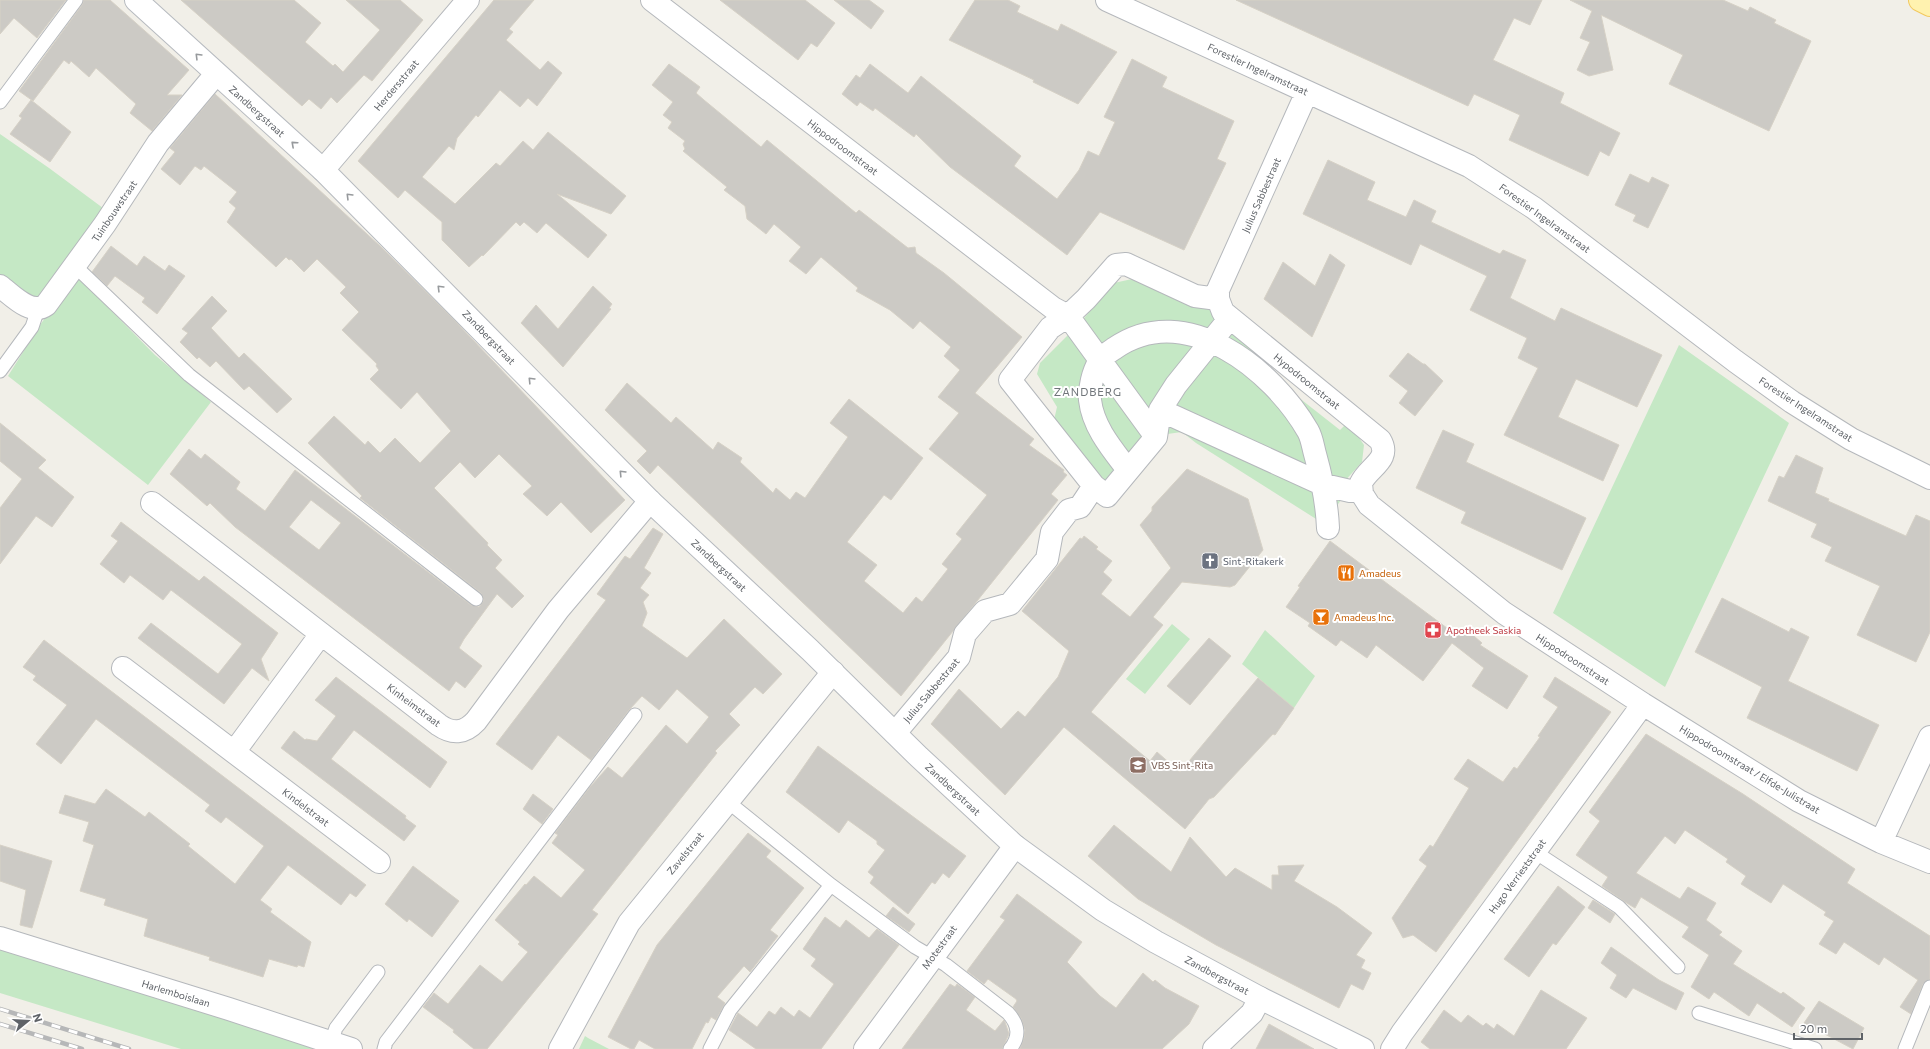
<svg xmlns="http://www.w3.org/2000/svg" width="1930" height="1049" font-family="Commissioner,sans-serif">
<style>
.green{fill:#c5e8c5}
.building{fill:#cccac5;stroke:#d6d1c6;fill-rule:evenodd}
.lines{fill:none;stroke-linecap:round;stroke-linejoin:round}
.lane-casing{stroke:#b5b8bc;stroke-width:15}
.street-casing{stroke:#b5b8bc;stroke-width:24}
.secondary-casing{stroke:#b6babf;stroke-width:24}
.primary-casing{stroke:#f2c960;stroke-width:24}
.lane{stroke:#fff;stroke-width:13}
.street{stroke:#fff;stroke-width:22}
.secondary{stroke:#fff;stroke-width:22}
.primary{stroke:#fff2af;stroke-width:22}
.rail-casing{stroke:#b6b7b8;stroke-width:4.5}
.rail{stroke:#fff;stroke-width:3;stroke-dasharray:9;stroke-linecap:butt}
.oneway{stroke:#979a9d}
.labels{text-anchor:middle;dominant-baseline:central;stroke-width:4;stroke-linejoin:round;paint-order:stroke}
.street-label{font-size:10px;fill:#5f6368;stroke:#fff}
.worship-label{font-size:10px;fill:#5b616d;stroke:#fff;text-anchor:start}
.food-label{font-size:10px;fill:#c56008;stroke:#fff;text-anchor:start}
.health-label{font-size:10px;fill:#be3a42;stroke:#fff;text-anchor:start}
.education-label{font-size:10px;fill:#785e54;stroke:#fff;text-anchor:start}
.neighbourhood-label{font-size:11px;letter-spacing:1px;fill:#70757a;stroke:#fff}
</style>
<rect width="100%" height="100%" fill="#f1efe8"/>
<path class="green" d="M 0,134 L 49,168 L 107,211 L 41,301 L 0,280 Z
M 76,275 L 155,355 L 211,402 L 148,485 L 8,376 L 40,325 Z
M 1132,279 L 1176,300 L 1208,304 L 1227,330 L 1266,360 L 1260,367 L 1340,430 L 1347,423 L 1353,429 L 1364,445 L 1362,462 L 1343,483 L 1341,500 L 1324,524 L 1196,443 L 1182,432 L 1160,435 L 1107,501 L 1054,420 L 1057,407 L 1037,374 L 1040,363 L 1079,324 L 1114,283 Z
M 1679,345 L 1789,423 L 1665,687 L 1553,613 Z
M 1172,624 L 1190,639 L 1145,694 L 1126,679 Z
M 1265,630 L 1315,676 L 1294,708 L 1242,664 Z
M 0,942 L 276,1034 L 315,1049 L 181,1049 L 0,993 Z
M 585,1036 L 588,1038 L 609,1049 L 579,1049 Z"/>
<path class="building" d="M 0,0 L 66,0 L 37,38 L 14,18 L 0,34 Z
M 84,0 L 110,0 L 189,70 L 167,95 L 182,95 L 152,131 L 130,113 L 136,104 L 96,68 L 89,77 L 71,61 L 69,64 L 64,60 L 33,101 L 19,91 L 82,5 Z
M 181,0 L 294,0 L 321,23 L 305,42 L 333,66 L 335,64 L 343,72 L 380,30 L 346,0 L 400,0 L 423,20 L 372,81 L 364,75 L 337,103 L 331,97 L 321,109 L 309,99 L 302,106 Z
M 494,0 L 534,0 L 509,29 L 513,32 L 506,40 L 540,70 L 548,61 L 562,73 L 537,106 L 528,98 L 520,107 L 500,90 L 478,117 L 476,115 L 457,138 L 454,150 L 449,146 L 422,177 L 455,204 L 496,163 L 500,166 L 523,141 L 533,150 L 548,132 L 626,196 L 611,214 L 557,194 L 607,235 L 588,258 L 546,223 L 537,233 L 524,222 L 520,226 L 516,222 L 483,256 L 482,255 L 469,267 L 442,240 L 442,222 L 405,190 L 398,198 L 358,161 Z
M 720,0 L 805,0 L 835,23 L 817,47 L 811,43 L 798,60 Z
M 834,0 L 869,0 L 884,11 L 871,29 Z
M 975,0 L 1008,0 L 1020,6 L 1017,12 L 1058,31 L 1061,24 L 1117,52 L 1078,104 L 1033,82 L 1034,80 L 949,40 Z
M 1236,0 L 1542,0 L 1530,25 L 1514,18 L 1493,60 L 1564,93 L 1560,103 L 1620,133 L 1609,156 L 1600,151 L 1588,176 L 1509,140 L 1520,115 L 1474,94 L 1468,106 Z
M 1570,0 L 1723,0 L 1748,11 L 1750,7 L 1776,20 L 1774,23 L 1811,41 L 1769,131 L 1669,84 L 1683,55 L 1601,15 L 1613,70 L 1589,76 L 1577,70 L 1590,42 L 1580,38 L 1592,11 Z
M 1132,59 L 1167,77 L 1162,87 L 1234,121 L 1217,159 L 1226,163 L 1184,250 L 1100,212 L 1067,255 L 950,167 L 916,134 L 914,137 L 875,108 L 873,111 L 860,102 L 857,106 L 842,94 L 856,75 L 860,78 L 870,64 L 908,93 L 921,76 L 1021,156 L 1014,166 L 1057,199 L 1079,170 L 1088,151 L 1099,156 L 1115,122 L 1104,117 Z
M 669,64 L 700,87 L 696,93 L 704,100 L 761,147 L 767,140 L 856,213 L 859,210 L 908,248 L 915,247 L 916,253 L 944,273 L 1022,337 L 975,393 L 1034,439 L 1029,445 L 1064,470 L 1063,472 L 1067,475 L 1051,494 L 1058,500 L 901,696 L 658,465 L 650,474 L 637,461 L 647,451 L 605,410 L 627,383 L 671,423 L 676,417 L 713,450 L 718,442 L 742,458 L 740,462 L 773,493 L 776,488 L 790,500 L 796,492 L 805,498 L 848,437 L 830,423 L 849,399 L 923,458 L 891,500 L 884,495 L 847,542 L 877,565 L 864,581 L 903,613 L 916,597 L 922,602 L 948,569 L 942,564 L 962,539 L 956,534 L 987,495 L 929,449 L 959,413 L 938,397 L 960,370 L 944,356 L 951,347 L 920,321 L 913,329 L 890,310 L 856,291 L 858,288 L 821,257 L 806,274 L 789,261 L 801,247 L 774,224 L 766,234 L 747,219 L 745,206 L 724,190 L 727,187 L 683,151 L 685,149 L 683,144 L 685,141 L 668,128 L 672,122 L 663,115 L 673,102 L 652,85 Z
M 215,94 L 380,246 L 455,321 L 625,500 L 591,533 L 561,502 L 547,516 L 523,494 L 532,486 L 499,454 L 475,478 L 460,462 L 434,488 L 488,543 L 487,545 L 502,560 L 495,568 L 524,596 L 512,608 L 497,594 L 464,639 L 459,648 L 482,666 L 465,688 L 456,681 L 449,691 L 235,527 L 210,503 L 207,506 L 170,474 L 189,449 L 201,459 L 205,454 L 240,482 L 236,489 L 265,511 L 295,470 L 471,605 L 479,607 L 484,600 L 481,593 L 360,498 L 362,496 L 308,443 L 334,416 L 365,445 L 368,441 L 380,453 L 395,438 L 420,463 L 451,431 L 417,392 L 401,409 L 370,379 L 379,370 L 376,366 L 377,364 L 342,330 L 359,312 L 340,293 L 346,287 L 317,259 L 304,272 L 291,259 L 289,260 L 286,257 L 276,267 L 227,222 L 236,208 L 229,202 L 237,192 L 204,166 L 201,170 L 195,166 L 180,185 L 161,169 L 175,152 L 170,148 ZM 311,500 L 341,523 L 319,550 L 289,527 Z
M 31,100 L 71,132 L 50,162 L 10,134 L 22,118 L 19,116 Z
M 1328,160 L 1375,182 L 1367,200 L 1406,217 L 1414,200 L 1436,211 L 1431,222 L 1500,254 L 1503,250 L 1526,260 L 1510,298 L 1555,321 L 1561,308 L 1662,355 L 1637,407 L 1576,379 L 1558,417 L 1619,445 L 1603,481 L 1504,435 L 1538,368 L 1518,358 L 1527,338 L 1470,310 L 1487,276 L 1420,244 L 1411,265 L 1303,214 Z
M 1630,174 L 1649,183 L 1652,177 L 1669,185 L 1648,228 L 1633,221 L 1636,215 L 1615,205 Z
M 111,246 L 137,266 L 144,256 L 165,271 L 169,265 L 185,276 L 157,314 L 142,302 L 145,298 L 115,276 L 107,286 L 92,272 Z
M 1330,254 L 1345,265 L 1312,337 L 1264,299 L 1283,262 L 1315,286 Z
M 593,286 L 612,304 L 609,308 L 611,309 L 563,367 L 521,323 L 536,305 L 558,329 Z
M 212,296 L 227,311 L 211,328 L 239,358 L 244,353 L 292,399 L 277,413 L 249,386 L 244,390 L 216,361 L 210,367 L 199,357 L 197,359 L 180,342 L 188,333 L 182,329 Z
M 1408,353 L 1423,364 L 1425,364 L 1443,381 L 1415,416 L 1399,403 L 1408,391 L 1389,376 Z
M 0,423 L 46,460 L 38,468 L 74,497 L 52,527 L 36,516 L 0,564 L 0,508 L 22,479 L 0,461 Z
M 1443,430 L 1474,444 L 1466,462 L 1586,518 L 1562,570 L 1461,523 L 1466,512 L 1416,488 Z
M 1796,455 L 1823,468 L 1815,493 L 1829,499 L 1828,501 L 1906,536 L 1916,515 L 1930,521 L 1930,632 L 1916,662 L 1857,635 L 1880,586 L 1825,561 L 1832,547 L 1811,537 L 1817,524 L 1768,501 L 1779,476 L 1784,478 Z
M 1187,469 L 1248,499 L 1263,550 L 1235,585 L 1230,587 L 1182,582 L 1153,617 L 1163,625 L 1091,712 L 1150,761 L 1157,752 L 1180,772 L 1258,678 L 1294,708 L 1275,735 L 1273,734 L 1214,797 L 1209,799 L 1185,829 L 1064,727 L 1005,795 L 931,724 L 959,689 L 1001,729 L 1018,711 L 1025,717 L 1058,677 L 1069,651 L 1022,611 L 1080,538 L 1082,539 L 1084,536 L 1098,547 L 1096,549 L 1112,561 L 1103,572 L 1112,580 L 1101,594 L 1130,617 L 1171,568 L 1140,525 L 1152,511 L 1152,507 Z
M 121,522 L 199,581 L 204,576 L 278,633 L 261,659 L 269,681 L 252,668 L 224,704 L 138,638 L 151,623 L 218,674 L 242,644 L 171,590 L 163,600 L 130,575 L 124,583 L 100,564 L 118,541 L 111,536 Z
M 653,528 L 663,534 L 644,568 L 651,573 L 640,588 L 649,595 L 643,602 L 647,613 L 642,626 L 687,658 L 724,619 L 782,674 L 763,694 L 755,687 L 729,714 L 740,725 L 715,751 L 717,753 L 592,910 L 598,914 L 487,1049 L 474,1049 L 453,1032 L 454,1030 L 423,1007 L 434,993 L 448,1004 L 480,965 L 502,982 L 528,952 L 518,944 L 520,942 L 495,920 L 525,884 L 526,885 L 534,876 L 561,898 L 585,870 L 552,843 L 558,835 L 555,833 L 590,787 L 608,767 L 622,778 L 666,725 L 687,744 L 709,717 L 677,689 L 659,710 L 642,696 L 629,710 L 591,760 L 558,735 L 532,770 L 496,744 L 606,600 L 597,594 L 625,556 L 630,559 Z
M 1330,541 L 1455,634 L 1457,630 L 1463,634 L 1467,630 L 1482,643 L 1480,645 L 1528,676 L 1507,709 L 1472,686 L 1484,668 L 1452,643 L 1423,681 L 1376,645 L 1367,658 L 1341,640 L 1336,646 L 1308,626 L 1310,623 L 1286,607 L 1300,587 L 1298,586 Z
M 1722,598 L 1789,632 L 1791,628 L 1809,637 L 1788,681 L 1879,725 L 1857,771 L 1747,718 L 1762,687 L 1695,652 Z
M 1209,638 L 1231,656 L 1190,705 L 1167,686 Z
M 44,640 L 366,885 L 356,897 L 350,893 L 341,905 L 288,865 L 260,900 L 272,909 L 270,912 L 311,942 L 304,967 L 298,965 L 297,967 L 269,959 L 263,977 L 209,960 L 210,957 L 144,936 L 148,919 L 104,905 L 106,899 L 80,891 L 94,845 L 83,841 L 89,822 L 59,813 L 65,795 L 95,804 L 106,789 L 145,817 L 149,812 L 190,844 L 188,846 L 235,884 L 264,846 L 226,817 L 221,823 L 205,811 L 210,805 L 96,719 L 61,764 L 36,744 L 67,705 L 33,680 L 36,676 L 23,667 Z
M 336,677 L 447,762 L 430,788 L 354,730 L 331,759 L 406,816 L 405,818 L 416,826 L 404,841 L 281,748 L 294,731 L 305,740 L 306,739 L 317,741 L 336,716 L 315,700 Z
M 1555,677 L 1611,712 L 1436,952 L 1413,935 L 1403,938 L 1392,918 L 1427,866 L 1419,860 L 1430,845 L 1433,847 L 1469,788 L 1454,779 L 1468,759 L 1503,782 L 1514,767 L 1517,769 L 1540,737 L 1538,736 L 1558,707 L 1543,697 Z
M 1646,734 L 1743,794 L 1855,869 L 1847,883 L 1930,936 L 1930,979 L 1923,984 L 1911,1014 L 1900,1007 L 1918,980 L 1884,957 L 1879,965 L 1844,942 L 1836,954 L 1819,944 L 1834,921 L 1824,915 L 1826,912 L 1783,884 L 1771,903 L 1741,884 L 1746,876 L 1726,862 L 1728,859 L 1685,830 L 1675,844 L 1665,836 L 1636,873 L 1680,899 L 1688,887 L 1716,903 L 1706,920 L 1722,932 L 1719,935 L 1742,951 L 1733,964 L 1781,994 L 1783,992 L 1805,1008 L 1792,1027 L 1757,1003 L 1749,1016 L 1714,992 L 1709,999 L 1691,987 L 1709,955 L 1682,937 L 1689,927 L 1641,897 L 1635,908 L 1625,902 L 1602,886 L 1608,877 L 1576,855 L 1600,821 L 1589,812 Z
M 818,746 L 966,856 L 949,878 L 943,873 L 935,884 L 932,882 L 908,914 L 870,883 L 874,877 L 868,872 L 885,850 L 877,844 L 877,841 L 848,820 L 839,833 L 786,792 Z
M 533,794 L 553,809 L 542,824 L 523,809 Z
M 1114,825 L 1171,872 L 1190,837 L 1226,877 L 1235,868 L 1272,890 L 1272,875 L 1279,875 L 1278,866 L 1304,865 L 1294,881 L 1337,907 L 1372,933 L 1356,955 L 1365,960 L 1361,968 L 1371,973 L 1363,990 L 1351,984 L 1339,1008 L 1216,945 L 1138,899 L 1088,856 Z
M 748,833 L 771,851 L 766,857 L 804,888 L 770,930 L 778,936 L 750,972 L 744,966 L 717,997 L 725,1003 L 716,1020 L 711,1017 L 708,1023 L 706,1022 L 692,1049 L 655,1049 L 639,1040 L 634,1049 L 631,1049 L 608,1037 L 657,945 Z
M 0,845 L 52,861 L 32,928 L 20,925 L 26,890 L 0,881 Z
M 413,866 L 459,901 L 432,937 L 409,919 L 407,922 L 385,904 Z
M 1558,886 L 1585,907 L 1556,945 L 1553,943 L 1529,977 L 1504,959 Z
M 1017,894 L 1082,942 L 1067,962 L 1100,996 L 1116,1008 L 1143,973 L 1153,982 L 1155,980 L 1165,988 L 1199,1006 L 1189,1024 L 1162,1049 L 1020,1049 L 1024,1038 L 1025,1030 L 1021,1018 L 1013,1007 L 1017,1001 L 1016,999 L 988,979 L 984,984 L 967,971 L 1005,920 L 1000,917 Z
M 1593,900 L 1615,914 L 1610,923 L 1588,908 Z
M 893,907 L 915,924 L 909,932 L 886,916 Z
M 825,917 L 840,928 L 846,920 L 869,938 L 877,929 L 899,945 L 821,1049 L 756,1049 L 729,1030 L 738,1013 L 757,1027 L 769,1011 L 775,1015 L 781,1007 L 794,1017 L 799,1010 L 810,1018 L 834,984 L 811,966 L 816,959 L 803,949 Z
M 1611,947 L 1659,980 L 1684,993 L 1676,1010 L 1633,988 L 1626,998 L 1610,988 L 1617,975 L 1601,963 Z
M 950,984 L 955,987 L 957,984 L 975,997 L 966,1010 L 995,1031 L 1004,1020 L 1005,1022 L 1009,1034 L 1002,1049 L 902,1049 Z
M 1541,990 L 1587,1018 L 1566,1049 L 1430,1049 L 1421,1042 L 1444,1010 L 1461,1023 L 1468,1015 L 1483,1026 L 1486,1023 L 1494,1029 L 1497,1024 L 1514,1036 Z
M 1819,1001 L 1864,1028 L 1853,1049 L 1804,1023 Z
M 1269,1024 L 1314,1049 L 1256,1049 Z"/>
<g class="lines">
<defs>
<path id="lane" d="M 0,102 L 76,0
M 75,266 L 189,375 L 476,599
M 0,371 L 32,327 L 38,309
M 727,801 L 831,885 L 915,947 L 946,965 L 1008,1013 C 1019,1025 1020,1037 1010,1049
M 1535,852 L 1619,907 L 1678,967
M 1699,1013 L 1815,1049
M 331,1042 L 336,1028 L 378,972
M 384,1049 L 386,1042 L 635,715
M 710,1049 L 730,1010 L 831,885
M 1905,1049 L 1930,987"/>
<path id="street" d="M 652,0 L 1053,308 L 1068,316 L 1086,299 L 1116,265 L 1126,264 L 1195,296 L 1218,299 L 1223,312 L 1380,440 C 1392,460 1368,467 1361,483 L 1362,494 L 1369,505 L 1504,613 L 1643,704 L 1799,801 L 1881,842 L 1930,862
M 1107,0 L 1469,166 L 1534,208 L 1735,361 L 1792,402 L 1851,439 L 1930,478
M 323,170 L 468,0
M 0,286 C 12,295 31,316 46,305 L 105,224 L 158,143 L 216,74
M 1218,299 L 1218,290 L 1307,92
M 1160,410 L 1324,485 L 1350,491 L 1361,491
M 1128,470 C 1112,449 1093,427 1090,400 C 1089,388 1093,372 1099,362 C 1102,356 1109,352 1115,348 C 1186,299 1273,370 1308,431 C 1312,438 1313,447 1315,454 C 1322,479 1327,503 1328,528
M 1094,486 L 1010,380 L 1050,328 L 1068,316 L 1156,437
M 152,503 L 439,725 C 452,734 464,734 476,721 L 558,610 L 650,501
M 123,668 L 379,862
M 895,733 L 959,657 L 965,634 L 985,611 L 1010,604 L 1047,559 L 1052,532 L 1069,510 L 1080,507 L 1094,486 L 1107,496 L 1156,437 L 1160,410 L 1176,385 L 1230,318
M 234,752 L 321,634
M 1881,842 L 1930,737
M 0,938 L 229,1009 L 351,1049
M 560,1049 L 629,923 L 833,672
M 865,1049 L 1015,846
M 1214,1049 L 1252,1013 L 1260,998
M 1392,1049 L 1402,1033 L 1643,704"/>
<path id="secondary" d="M 136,0 L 323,170 L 650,501 L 810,650 L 919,757 L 1015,846 L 1103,910 L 1156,942 L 1260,998 L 1363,1049"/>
<path id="primary" d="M 1920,0 L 1930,5"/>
</defs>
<use href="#lane" class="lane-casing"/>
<use href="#street" class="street-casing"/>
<use href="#secondary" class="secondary-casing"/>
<use href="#primary" class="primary-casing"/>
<use href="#lane" class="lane"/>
<use href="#street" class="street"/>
<use href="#secondary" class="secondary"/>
<use href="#primary" class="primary"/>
<defs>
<path id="rail" d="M 0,1009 L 129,1049
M 0,1024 L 82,1049"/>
</defs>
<use href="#rail" class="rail-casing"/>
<use href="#rail" class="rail"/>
</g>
<defs><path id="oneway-chevron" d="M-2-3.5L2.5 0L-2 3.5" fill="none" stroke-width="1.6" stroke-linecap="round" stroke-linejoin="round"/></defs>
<g class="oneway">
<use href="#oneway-chevron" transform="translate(198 56) rotate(-135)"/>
<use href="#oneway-chevron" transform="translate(294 144) rotate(-138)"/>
<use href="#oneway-chevron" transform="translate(349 196) rotate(-135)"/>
<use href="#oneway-chevron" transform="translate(440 288) rotate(-135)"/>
<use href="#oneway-chevron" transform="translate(531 380) rotate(-134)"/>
<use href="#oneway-chevron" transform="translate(622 473) rotate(-134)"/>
</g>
<defs>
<symbol id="church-square" viewBox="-11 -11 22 22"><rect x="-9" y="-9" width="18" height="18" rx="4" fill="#6b7280" stroke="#fff"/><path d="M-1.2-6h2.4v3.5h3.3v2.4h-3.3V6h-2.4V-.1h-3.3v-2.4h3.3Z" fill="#fff"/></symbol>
<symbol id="restaurant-square" viewBox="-11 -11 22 22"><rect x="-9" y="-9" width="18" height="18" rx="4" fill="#e8710a" stroke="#fff"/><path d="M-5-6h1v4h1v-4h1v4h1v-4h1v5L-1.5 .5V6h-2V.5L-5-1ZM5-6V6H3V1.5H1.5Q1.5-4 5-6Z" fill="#fff"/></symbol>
<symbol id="bar-square" viewBox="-11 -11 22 22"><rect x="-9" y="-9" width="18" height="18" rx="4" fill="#e8710a" stroke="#fff"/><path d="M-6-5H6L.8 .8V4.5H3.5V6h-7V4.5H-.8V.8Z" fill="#fff"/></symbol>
<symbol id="pharmacy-square" viewBox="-11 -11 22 22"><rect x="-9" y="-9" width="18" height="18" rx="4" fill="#e0444e" stroke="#fff"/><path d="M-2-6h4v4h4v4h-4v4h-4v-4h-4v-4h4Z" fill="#fff"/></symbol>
<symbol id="school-square" viewBox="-11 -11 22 22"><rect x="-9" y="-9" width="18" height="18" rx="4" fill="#8d6e63" stroke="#fff"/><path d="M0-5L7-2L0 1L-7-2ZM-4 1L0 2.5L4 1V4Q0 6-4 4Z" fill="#fff"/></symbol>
</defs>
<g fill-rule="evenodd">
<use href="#church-square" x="1200" y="551" width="20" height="20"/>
<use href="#restaurant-square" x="1336" y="563" width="20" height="20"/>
<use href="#bar-square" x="1311" y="607" width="20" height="20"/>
<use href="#pharmacy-square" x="1423" y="620" width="20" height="20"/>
<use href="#school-square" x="1128" y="755" width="20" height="20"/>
</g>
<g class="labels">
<g class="street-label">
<text transform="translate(1258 69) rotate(25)">Forestier Ingelramstraat</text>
<text transform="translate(396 85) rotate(-50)">Herdersstraat</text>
<text transform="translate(257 111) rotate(42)">Zandbergstraat</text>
<text transform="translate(843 147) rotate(37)">Hippodroomstraat</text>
<text transform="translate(1261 195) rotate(-66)">Julius Sabbestraat</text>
<text transform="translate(114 211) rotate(-56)">Tuinbouwstraat</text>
<text transform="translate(1545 218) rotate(36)">Forestier Ingelramstraat</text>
<text transform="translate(489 337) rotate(46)">Zandbergstraat</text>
<text transform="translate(1307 381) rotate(39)">Hypodroomstraat</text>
<text transform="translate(1806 409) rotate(33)">Forestier Ingelramstraat</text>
<text transform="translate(719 565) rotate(43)">Zandbergstraat</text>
<text transform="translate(1573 659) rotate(33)">Hippodroomstraat</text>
<text transform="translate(931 690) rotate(-50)">Julius Sabbestraat</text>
<text transform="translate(414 705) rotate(37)">Kinheimstraat</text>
<text transform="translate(1750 769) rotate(31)">Hippodroomstraat / Elfde-Julistraat</text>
<text transform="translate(953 789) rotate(43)">Zandbergstraat</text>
<text transform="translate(306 807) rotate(37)">Kindelstraat</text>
<text transform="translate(685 853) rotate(-51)">Zavelstraat</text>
<text transform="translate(1517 876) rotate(-54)">Hugo Verrieststraat</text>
<text transform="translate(939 947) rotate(-54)">Motestraat</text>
<text transform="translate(1217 975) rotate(28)">Zandbergstraat</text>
<text transform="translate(176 993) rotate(17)">Harlemboislaan</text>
</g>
<g class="worship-label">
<text x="1223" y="561">Sint-Ritakerk</text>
</g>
<g class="food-label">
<text x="1359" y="573">Amadeus</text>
<text x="1334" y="617">Amadeus Inc.</text>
</g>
<g class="health-label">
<text x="1446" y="630">Apotheek Saskia</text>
</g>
<g class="education-label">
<text x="1151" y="765">VBS Sint-Rita</text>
</g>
<g class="neighbourhood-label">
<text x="1088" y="391">ZANDBERG</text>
</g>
</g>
<g transform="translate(28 1021) rotate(72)" stroke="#ffffff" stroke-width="3" paint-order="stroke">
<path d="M0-3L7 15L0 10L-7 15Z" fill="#5f6368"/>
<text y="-6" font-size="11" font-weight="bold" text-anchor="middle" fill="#5f6368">N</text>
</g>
<path d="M1794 1033v6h68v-6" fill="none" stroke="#5f6368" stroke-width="2"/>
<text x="1800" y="1033" font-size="12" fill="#5f6368" stroke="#ffffff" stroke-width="3" paint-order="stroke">20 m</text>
</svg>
